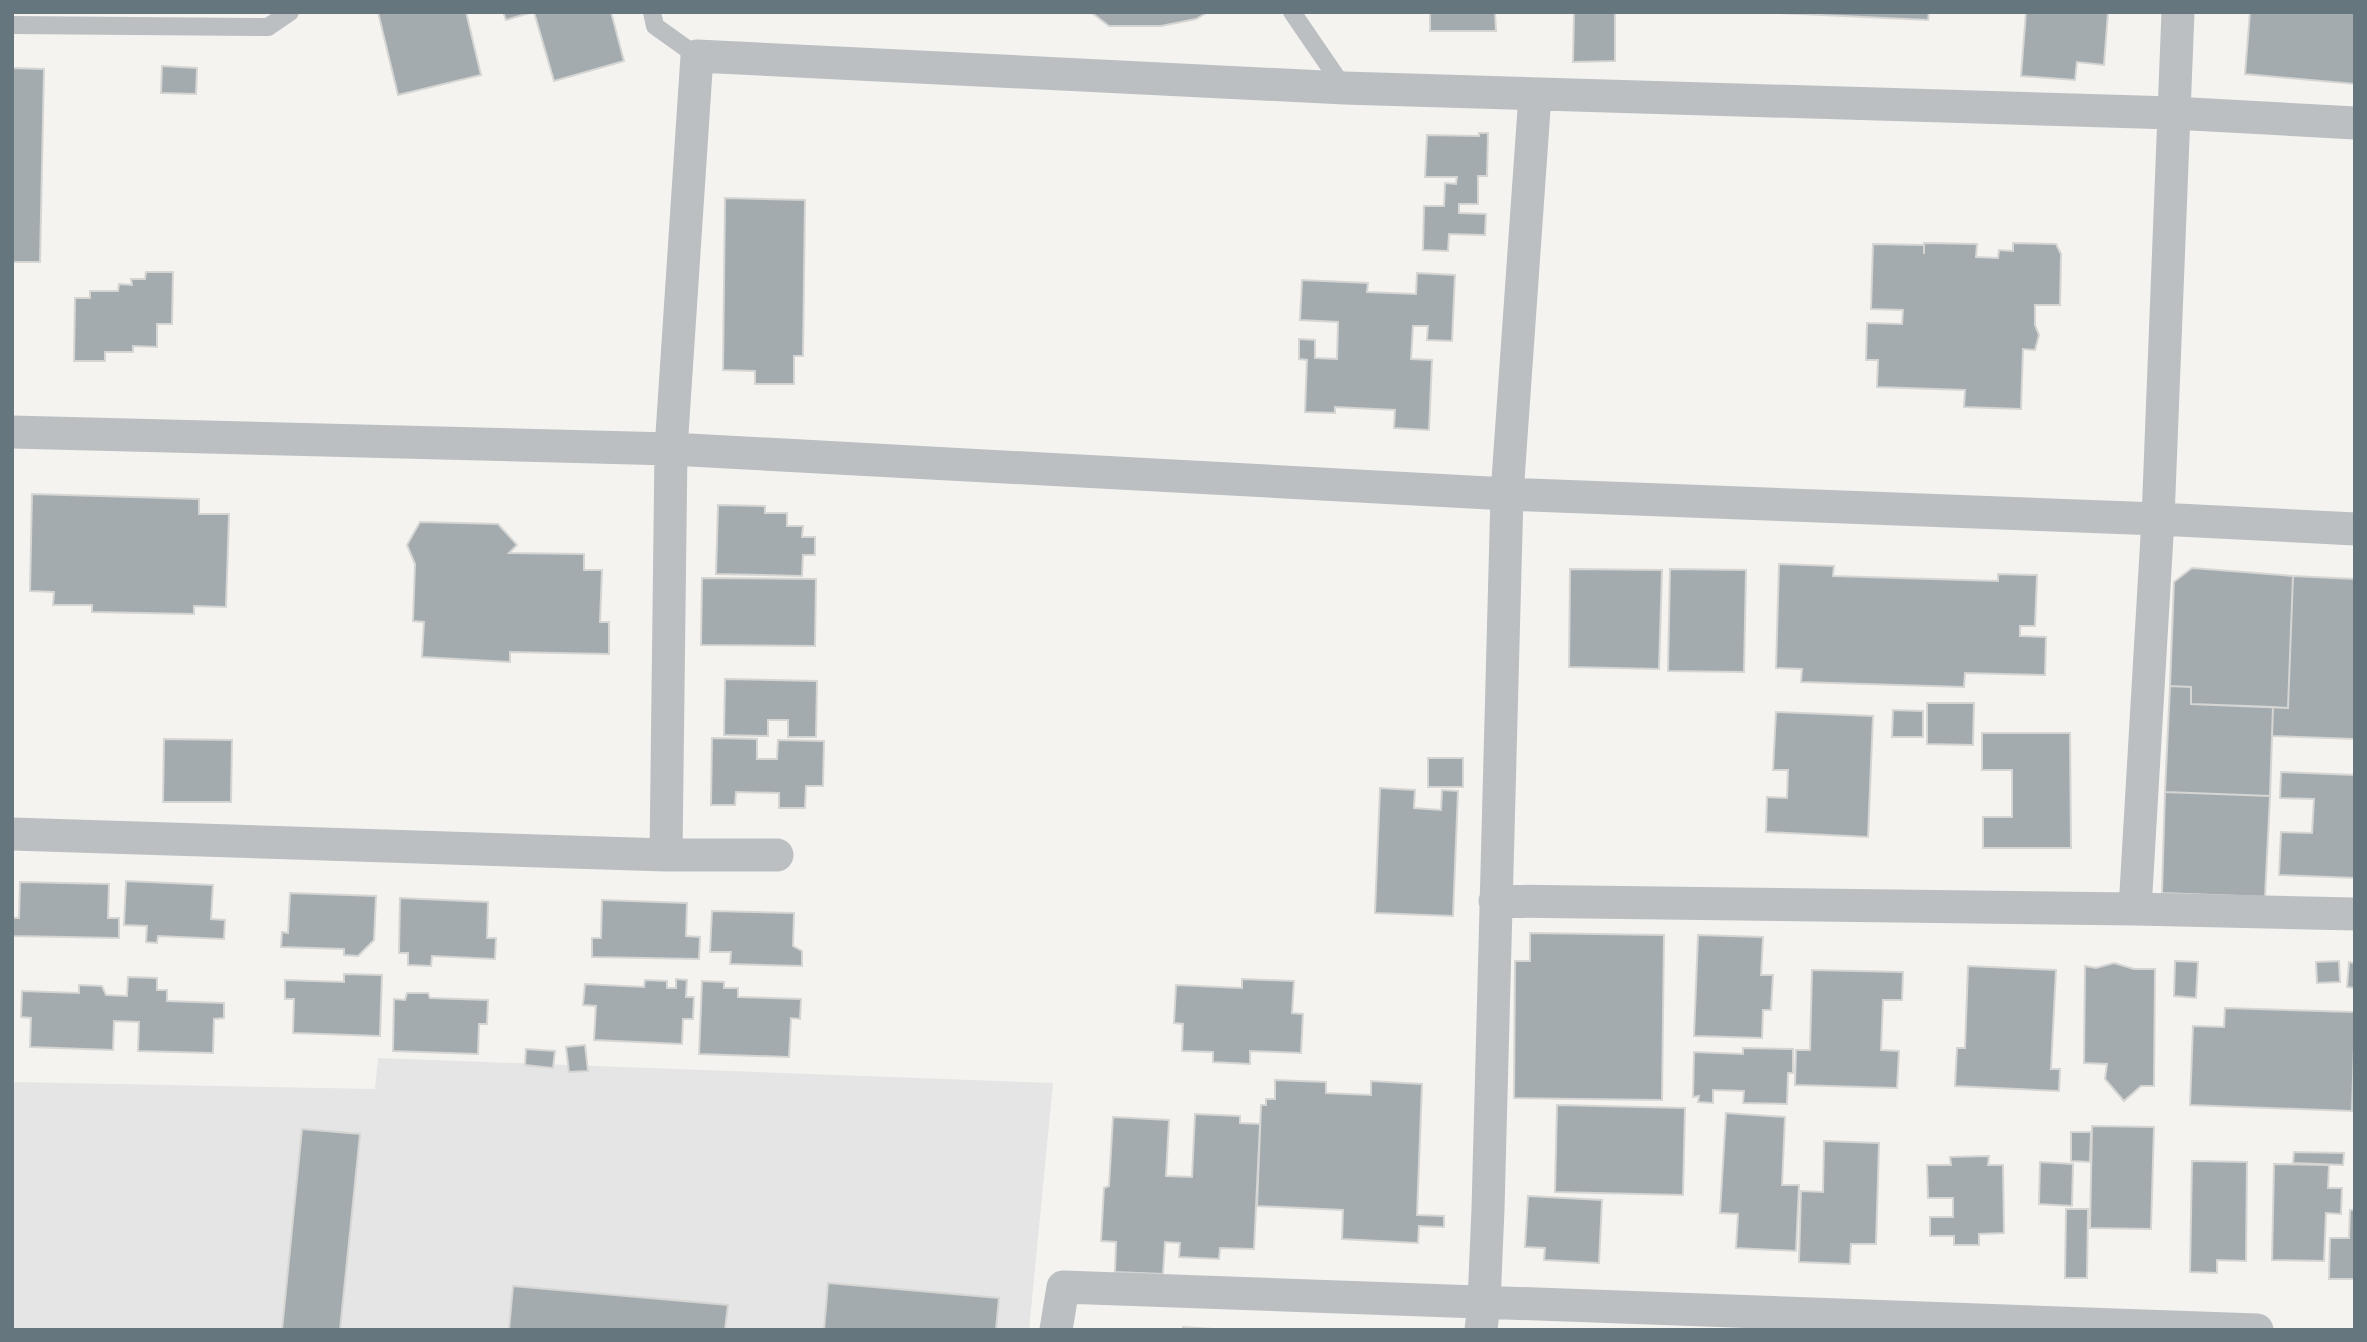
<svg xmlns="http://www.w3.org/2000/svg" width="2367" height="1342" font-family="Poppins,sans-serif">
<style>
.built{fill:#e4e5e4}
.building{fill:#a3abaf;stroke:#d5d5d3;stroke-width:2}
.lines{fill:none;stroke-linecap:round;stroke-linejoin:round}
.lane{stroke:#bbbfc2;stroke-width:18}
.street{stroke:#bbbfc2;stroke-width:33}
</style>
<rect width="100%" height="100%" fill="#f4f3f0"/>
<path class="built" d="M 378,1058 L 1053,1083 L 1029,1330 L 12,1330 L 12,1082 L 375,1089 Z"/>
<path class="building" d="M 378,12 L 466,12 L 481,75 L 398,95 Z
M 503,12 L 533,12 L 506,20 Z
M 534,12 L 611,12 L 624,61 L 554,81 Z
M 1091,12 L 1208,12 L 1196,19 L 1161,26 L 1109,26 Z
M 1430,12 L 1495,12 L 1496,31 L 1430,31 Z
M 1574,12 L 1615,12 L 1615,61 L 1573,62 Z
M 1757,12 L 1929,12 L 1928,20 Z
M 2026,12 L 2108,12 L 2104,65 L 2077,62 L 2075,80 L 2021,76 Z
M 2250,12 L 2355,12 L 2355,84 L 2245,74 Z
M 162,66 L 197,68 L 196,94 L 161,93 Z
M 12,68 L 44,69 L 40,262 L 12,262 Z
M 1479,133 L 1488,133 L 1487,176 L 1478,176 L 1478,204 L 1459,204 L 1459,213 L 1486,214 L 1485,235 L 1449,234 L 1448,251 L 1423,250 L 1424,206 L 1444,206 L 1445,183 L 1456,184 L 1457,177 L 1425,177 L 1427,135 L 1479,136 Z
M 725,198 L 805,200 L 803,356 L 794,356 L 794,384 L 755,384 L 755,371 L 723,370 Z
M 1924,243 L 1977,244 L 1976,257 L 1998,258 L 1999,250 L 2013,251 L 2013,243 L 2056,244 L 2061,254 L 2060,305 L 2035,305 L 2035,325 L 2039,335 L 2035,350 L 2023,349 L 2021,409 L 1964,407 L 1965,390 L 1877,387 L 1878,360 L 1866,360 L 1867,323 L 1902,324 L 1903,310 L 1871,309 L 1873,244 L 1924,245 L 1924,254 Z
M 146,272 L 173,272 L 172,324 L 157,324 L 157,347 L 133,346 L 133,352 L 105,352 L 105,361 L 74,361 L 75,298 L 90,298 L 90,291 L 118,291 L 119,284 L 132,285 L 131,279 L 145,279 Z
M 1417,273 L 1455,275 L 1452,341 L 1427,340 L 1428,326 L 1413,326 L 1411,359 L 1432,360 L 1429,430 L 1394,428 L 1395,410 L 1335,407 L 1335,413 L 1305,412 L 1307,360 L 1299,359 L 1299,339 L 1315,340 L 1315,358 L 1337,359 L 1338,322 L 1300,320 L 1302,280 L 1368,283 L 1367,292 L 1416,294 Z
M 32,494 L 199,499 L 199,514 L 229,514 L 226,607 L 194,606 L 194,614 L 92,612 L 92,605 L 53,605 L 54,592 L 30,591 Z
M 718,505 L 765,506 L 765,513 L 787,513 L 787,526 L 803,526 L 802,537 L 815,537 L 815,555 L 803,555 L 802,576 L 716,574 Z
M 420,522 L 498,524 L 517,545 L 509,553 L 584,554 L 584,570 L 602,570 L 600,622 L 609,622 L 609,654 L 510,652 L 510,662 L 422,657 L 424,622 L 413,621 L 415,564 L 407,545 Z
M 1779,564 L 1834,566 L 1833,576 L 1998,581 L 1998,574 L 2037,575 L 2035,626 L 2020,626 L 2020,636 L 2046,637 L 2045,675 L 1965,673 L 1964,687 L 1801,682 L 1802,669 L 1776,668 Z
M 2192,568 L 2293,576 L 2288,708 L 2191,704 L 2191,687 L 2170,686 L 2174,582 Z
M 1570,569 L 1662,570 L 1659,669 L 1569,667 Z
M 1670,569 L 1746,570 L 1744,672 L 1668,671 Z
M 2293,576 L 2355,579 L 2355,739 L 2272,736 L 2273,707 L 2288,708 Z
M 702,578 L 816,579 L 815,646 L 701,645 Z
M 725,679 L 817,681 L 816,737 L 788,737 L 788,720 L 768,720 L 768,736 L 724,735 Z
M 2170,686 L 2191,687 L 2191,704 L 2273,707 L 2270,796 L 2165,792 Z
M 1927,703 L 1974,703 L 1973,745 L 1927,744 Z
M 1893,710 L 1923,711 L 1923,737 L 1892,737 Z
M 1776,712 L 1873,716 L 1868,837 L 1766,832 L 1767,797 L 1787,798 L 1788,770 L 1773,770 Z
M 1982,733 L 2070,733 L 2071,848 L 1983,848 L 1983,817 L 2012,817 L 2012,770 L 1982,770 Z
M 712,738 L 757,739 L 757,759 L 777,759 L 778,740 L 824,741 L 823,786 L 806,786 L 805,808 L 779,808 L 779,793 L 736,792 L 735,805 L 711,805 Z
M 164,739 L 232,740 L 231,802 L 163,802 Z
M 1428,758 L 1463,758 L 1463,787 L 1428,787 Z
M 2281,772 L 2355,775 L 2355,878 L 2279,875 L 2281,832 L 2312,833 L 2314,799 L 2280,798 Z
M 1380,788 L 1415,790 L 1414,808 L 1441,810 L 1442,790 L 1458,791 L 1453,916 L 1375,913 Z
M 2165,792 L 2270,796 L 2265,897 L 2162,893 Z
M 126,881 L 213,885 L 211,919 L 225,920 L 224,939 L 158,936 L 157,943 L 146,942 L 147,926 L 124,925 Z
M 20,882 L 109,884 L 108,918 L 119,918 L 119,938 L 13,936 L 13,918 L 19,918 Z
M 290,893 L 376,896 L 374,940 L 358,956 L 344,955 L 344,949 L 281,947 L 282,932 L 288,933 Z
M 400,898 L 488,902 L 487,938 L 496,938 L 495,959 L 432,956 L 431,966 L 408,965 L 408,953 L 399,953 Z
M 602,900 L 687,903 L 686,936 L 700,937 L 699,959 L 592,957 L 592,938 L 601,938 Z
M 712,911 L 794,913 L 793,946 L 802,951 L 802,966 L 730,964 L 731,952 L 710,952 Z
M 1530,933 L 1664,935 L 1662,1100 L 1514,1098 L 1515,961 L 1530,961 Z
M 1698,935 L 1763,937 L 1761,975 L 1773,975 L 1771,1010 L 1763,1010 L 1762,1038 L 1694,1036 Z
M 2175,961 L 2198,962 L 2196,998 L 2174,996 Z
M 2339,961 L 2340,982 L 2317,983 L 2316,962 Z
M 2349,962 L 2355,963 L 2355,988 L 2347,987 Z
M 2114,963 L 2134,969 L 2155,969 L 2154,1086 L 2141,1086 L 2124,1101 L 2105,1079 L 2107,1064 L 2084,1063 L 2085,966 L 2096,968 Z
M 1968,966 L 2056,970 L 2051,1069 L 2060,1069 L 2059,1091 L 1955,1086 L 1957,1048 L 1965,1048 Z
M 1812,970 L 1903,972 L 1902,1000 L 1883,1000 L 1881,1050 L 1899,1051 L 1897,1088 L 1795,1085 L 1796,1050 L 1810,1050 Z
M 344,974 L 382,975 L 380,1036 L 293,1033 L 294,999 L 285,999 L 285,980 L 344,982 Z
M 128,977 L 157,978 L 157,990 L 167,990 L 167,1001 L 224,1003 L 224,1018 L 214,1019 L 213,1053 L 138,1051 L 139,1022 L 114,1021 L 113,1050 L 30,1047 L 31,1018 L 21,1017 L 22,991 L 79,993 L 79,985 L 102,986 L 106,995 L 127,996 Z
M 676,979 L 687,980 L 686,997 L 694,997 L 693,1019 L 683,1019 L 682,1044 L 594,1040 L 596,1006 L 583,1005 L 585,984 L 644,987 L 645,980 L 667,981 L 667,988 L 676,988 Z
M 1242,979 L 1294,981 L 1292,1013 L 1303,1014 L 1301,1053 L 1250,1051 L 1250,1064 L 1213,1062 L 1213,1052 L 1182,1051 L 1183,1024 L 1174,1023 L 1176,985 L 1242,988 Z
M 702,981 L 724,982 L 724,988 L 738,988 L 738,997 L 801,999 L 800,1019 L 791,1018 L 789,1057 L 699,1054 Z
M 407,993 L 428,993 L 430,998 L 488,1000 L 487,1024 L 479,1024 L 478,1054 L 393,1051 L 394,999 L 405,1000 Z
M 2225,1008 L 2355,1012 L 2352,1111 L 2190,1105 L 2193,1026 L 2224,1027 Z
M 585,1045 L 588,1071 L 569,1072 L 566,1047 Z
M 1743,1048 L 1793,1049 L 1793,1073 L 1788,1073 L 1787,1104 L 1743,1103 L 1744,1091 L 1713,1090 L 1713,1103 L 1698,1102 L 1699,1096 L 1693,1097 L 1694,1052 L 1743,1054 Z
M 526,1049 L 555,1051 L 553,1068 L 525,1065 Z
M 1275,1080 L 1326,1082 L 1326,1093 L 1371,1095 L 1371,1081 L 1422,1084 L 1417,1215 L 1444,1216 L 1444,1227 L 1419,1226 L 1418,1243 L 1342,1239 L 1343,1210 L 1257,1206 L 1261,1105 L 1266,1105 L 1266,1099 L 1275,1099 Z
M 1557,1105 L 1685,1108 L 1683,1195 L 1555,1192 Z
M 1726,1113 L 1785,1117 L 1782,1185 L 1799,1185 L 1796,1251 L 1736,1248 L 1738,1214 L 1720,1213 Z
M 1195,1114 L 1240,1116 L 1240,1123 L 1260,1124 L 1254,1249 L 1220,1248 L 1219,1259 L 1179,1257 L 1180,1243 L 1165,1242 L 1163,1274 L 1115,1272 L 1116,1242 L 1101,1241 L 1104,1188 L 1109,1186 L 1113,1117 L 1169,1120 L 1166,1176 L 1192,1177 Z
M 2092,1126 L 2154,1127 L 2151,1229 L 2090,1228 Z
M 302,1129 L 360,1134 L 340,1330 L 282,1330 Z
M 2071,1132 L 2091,1132 L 2090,1162 L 2071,1161 Z
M 1824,1141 L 1879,1143 L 1876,1244 L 1851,1244 L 1850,1264 L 1799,1262 L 1801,1191 L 1823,1192 Z
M 2294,1152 L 2344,1153 L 2343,1165 L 2293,1163 Z
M 1989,1156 L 1988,1165 L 2003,1165 L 2004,1233 L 1979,1234 L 1979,1245 L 1954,1245 L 1954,1236 L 1930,1236 L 1930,1217 L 1953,1217 L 1953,1198 L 1928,1198 L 1927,1165 L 1951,1165 L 1950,1157 Z
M 2192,1161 L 2247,1162 L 2246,1261 L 2217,1260 L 2217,1273 L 2190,1272 Z
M 2040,1162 L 2073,1164 L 2072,1206 L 2039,1204 Z
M 2274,1164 L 2329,1165 L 2328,1188 L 2342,1188 L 2341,1214 L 2326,1213 L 2324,1261 L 2272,1260 Z
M 1528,1196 L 1602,1200 L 1599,1263 L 1544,1260 L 1545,1248 L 1525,1247 Z
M 2066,1209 L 2088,1209 L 2087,1278 L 2065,1278 Z
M 2350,1210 L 2355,1210 L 2355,1279 L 2329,1279 L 2330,1238 L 2349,1238 Z
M 828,1283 L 999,1298 L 996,1330 L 824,1330 Z
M 513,1286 L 728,1305 L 725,1330 L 509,1330 Z
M 1183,1327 L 1228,1330 L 1183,1330 Z"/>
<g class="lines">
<path class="lane" d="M 652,12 L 655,26 L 697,56
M 1292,12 L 1344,88
M 12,25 L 268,27 L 290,12"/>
<path class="street" d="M 12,432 L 671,449 L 1507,494 L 2158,519 L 2355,529
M 12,834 L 666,855 L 777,855
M 666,855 L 671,449 L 697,56 L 1344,88 L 2173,113 L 2355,123
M 1495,901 L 2135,909 L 2355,914
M 2135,909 L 2158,519 L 2178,12
M 1056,1330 L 1063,1287 L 2257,1330
M 1481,1330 L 1484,1302 L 1488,1209 L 1507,494 L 1535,95"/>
</g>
<rect width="2367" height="1342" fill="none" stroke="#66767e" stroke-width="28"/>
</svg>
